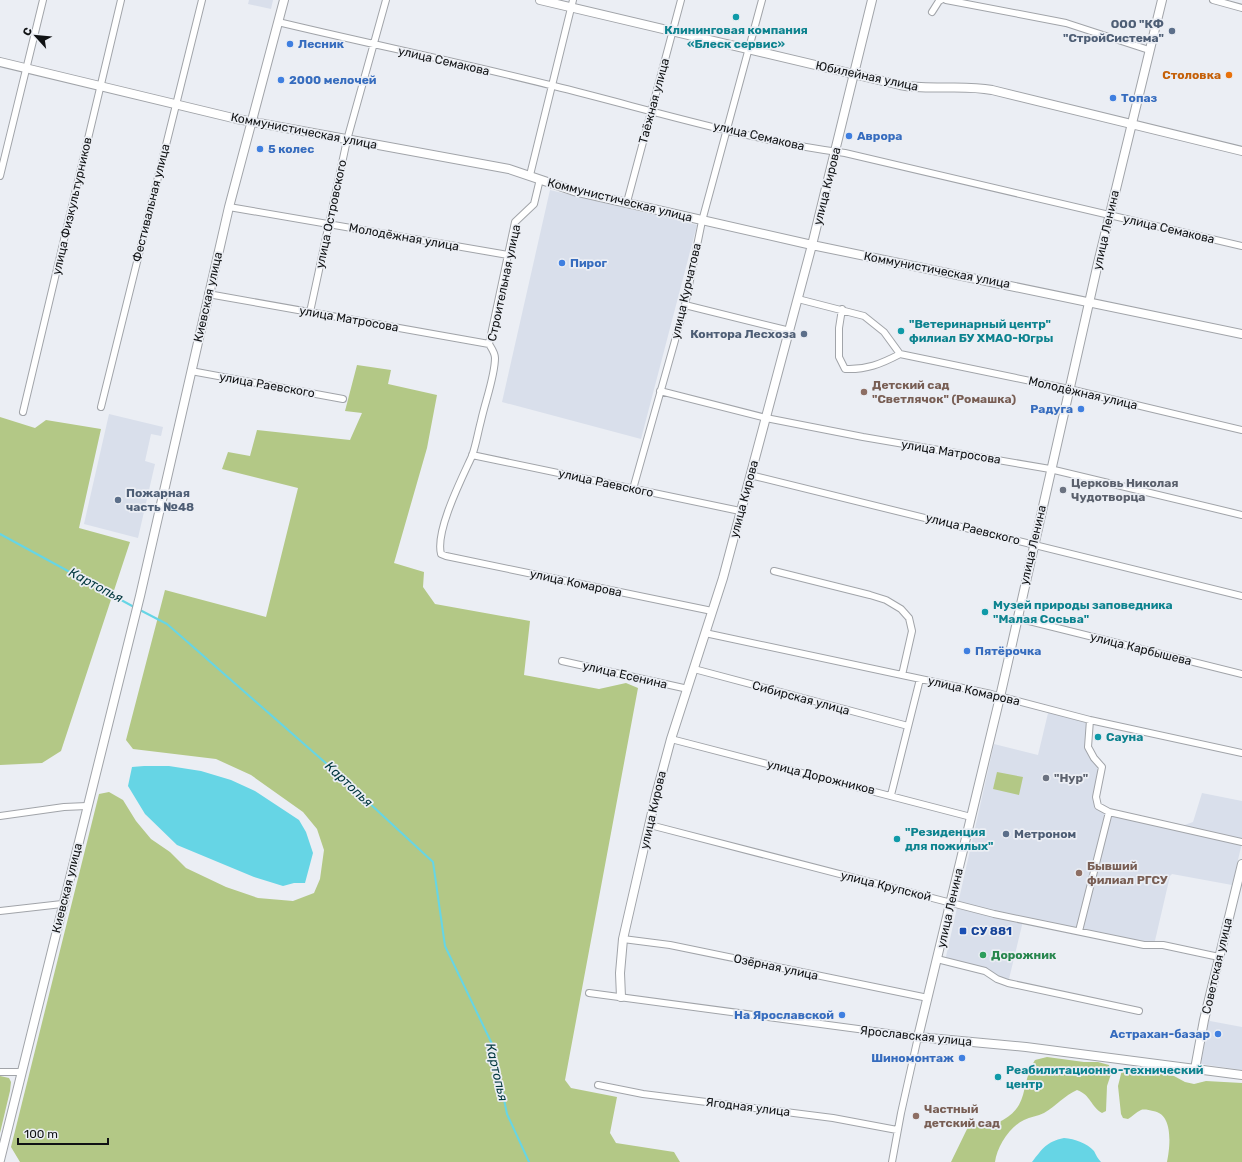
<svg xmlns="http://www.w3.org/2000/svg" width="1242" height="1162" font-family="Rubik,sans-serif">
<style>
.built{fill:#d9dfeb}
.green{fill:#b3c886}
.water{fill:#66d5e5}
.lines{fill:none;stroke-linecap:round;stroke-linejoin:round}
.stream{stroke:#66d5e5;stroke-width:2}
.street-casing{stroke:#a1a4a9;stroke-width:8}
.secondary-casing{stroke:#a1a4a9;stroke-width:10}
.street{stroke:#fff;stroke-width:6}
.secondary{stroke:#fff;stroke-width:8}
.culture-dot{fill:#0f9aa8;stroke:#ebeef4;stroke-width:1.5}
.service-dot{fill:#5c6f8a;stroke:#ebeef4;stroke-width:1.5}
.shop-dot{fill:#3f7fe0;stroke:#ebeef4;stroke-width:1.5}
.food-dot{fill:#e8710a;stroke:#ebeef4;stroke-width:1.5}
.education-dot{fill:#8d6e63;stroke:#ebeef4;stroke-width:1.5}
.worship-dot{fill:#6b7280;stroke:#ebeef4;stroke-width:1.5}
.transit-dot{fill:#1a4fb4;stroke:#ebeef4;stroke-width:1.5}
.leisure-dot{fill:#2e9e5b;stroke:#ebeef4;stroke-width:1.5}
.labels{text-anchor:middle;dominant-baseline:central;stroke-width:3.5;stroke-linejoin:round;paint-order:stroke}
.service-label{font-size:12px;font-weight:bold;fill:#4e5e75;stroke:#ebeef4;text-anchor:end}
.culture-label{font-size:12px;font-weight:bold;fill:#0d838f;stroke:#ebeef4;text-anchor:start}
.shop-label{font-size:12px;font-weight:bold;fill:#366cbe;stroke:#ebeef4;text-anchor:start}
.street-label{font-size:12px;fill:#101214;stroke:#ebeef4}
.food-label{font-size:12px;font-weight:bold;fill:#c56008;stroke:#ebeef4;text-anchor:end}
.education-label{font-size:12px;font-weight:bold;fill:#785e54;stroke:#ebeef4;text-anchor:start}
.worship-label{font-size:12px;font-weight:bold;fill:#5b616d;stroke:#ebeef4;text-anchor:start}
.transit-label{font-size:12px;font-weight:bold;fill:#164399;stroke:#ebeef4;text-anchor:start}
.leisure-label{font-size:12px;font-weight:bold;fill:#27864d;stroke:#ebeef4;text-anchor:start}
.water-label{font-size:13px;font-style:italic;fill:#00363d;stroke:#ebeef4}
</style>
<rect width="100%" height="100%" fill="#ebeef4"/>
<path class="built" d="M 249,0 L 273,0 L 271,9 L 248,4 Z
M 550,190 L 697,225 L 641,439 L 502,402 Z
M 109,414 L 163,427 L 161,436 L 151,434 L 145,461 L 155,464 L 138,538 L 84,524 Z
M 1049,709 L 1090,720 L 1088,742 L 1100,764 L 1097,803 L 1110,809 L 1182,826 L 1193,822 L 1202,793 L 1242,801 L 1242,843 L 1232,885 L 1172,874 L 1170,876 L 1154,945 L 1023,921 L 1008,983 L 987,972 L 945,961 L 994,744 L 1038,755 Z
M 1209,1018 L 1210,1021 L 1242,1027 L 1242,1070 L 1201,1064 Z"/>
<path class="green" d="M 357,365 L 391,370 L 388,384 L 437,395 L 427,448 L 394,563 L 424,572 L 423,587 L 435,604 L 530,621 L 524,675 L 599,689 L 626,683 L 638,688 L 565,1080 L 571,1088 L 617,1097 L 610,1133 L 616,1143 L 674,1152 L 680,1162 L 20,1162 L 11,1147 L 99,794 L 109,792 L 123,800 L 136,821 L 151,839 L 170,852 L 186,868 L 226,887 L 258,898 L 293,901 L 314,893 L 320,879 L 324,850 L 317,829 L 303,812 L 251,775 L 216,759 L 133,749 L 126,740 L 165,590 L 266,617 L 298,488 L 222,469 L 228,452 L 250,456 L 257,430 L 350,440 L 362,413 L 345,411 Z
M 0,417 L 35,428 L 46,420 L 101,429 L 79,528 L 130,542 L 61,751 L 42,763 L 0,765 Z
M 997,772 L 1023,777 L 1019,795 L 993,789 Z
M 1047,1057 L 1084,1062 L 1098,1062 L 1109,1065 L 1111,1074 L 1107,1086 L 1106,1111 L 1102,1113 C 1091,1107 1091,1095 1077,1090 C 1065,1095 1056,1106 1044,1113 C 1038,1116 1030,1117 1024,1120 C 1009,1127 997,1147 995,1162 L 951,1162 L 969,1125 L 973,1123 C 984,1127 993,1126 1003,1120 C 1028,1106 1021,1088 1032,1065 L 1035,1060 Z
M 1126,1069 L 1174,1076 L 1185,1082 L 1194,1084 L 1206,1081 L 1242,1083 L 1242,1162 L 1167,1162 C 1170,1147 1174,1114 1153,1111 C 1149,1110 1144,1109 1141,1110 C 1136,1112 1132,1117 1128,1119 L 1123,1118 L 1121,1114 L 1118,1086 L 1122,1070 Z
M 0,1076 L 9,1078 L 11,1082 L 10,1091 L 0,1133 Z"/>
<path class="water" d="M 144,766 L 169,766 L 201,771 L 231,780 L 255,791 L 299,820 L 306,832 L 313,853 L 305,883 L 294,883 L 283,886 L 254,877 L 177,845 L 145,814 L 128,786 L 132,767 Z
M 1064,1138 C 1075,1139 1087,1143 1094,1151 C 1096,1155 1098,1159 1101,1162 L 1032,1162 C 1043,1148 1046,1142 1064,1138 Z"/>
<g class="lines">
<path class="stream" d="M 0,534 L 134,607
M 138,609 L 167,624 L 328,765 L 433,862 L 445,946 L 493,1046 L 507,1114 L 529,1162"/>
<defs>
<path id="street" d="M 946,0 L 1066,23 L 1149,50
M 1213,0 L 1242,8
M 932,12 L 939,1 L 941,0
M 278,22 C 370,44 463,63 554,86 C 651,110 747,140 845,153 L 1242,246
M 530,175 L 573,0
M 0,176 L 43,0
M 540,179 L 534,204 L 515,222 L 489,344 C 492,349 495,353 495,358 C 495,376 485,402 481,421 C 478,432 476,445 472,456 C 462,478 435,531 441,554 L 446,556 L 712,611
M 627,202 L 681,0
M 229,207 L 508,255
M 208,294 L 489,344
M 798,299 L 864,316 L 884,332 L 900,354 L 1069,389 L 1242,430
M 685,305 L 790,331
M 842,309 L 839,328 L 839,357 L 845,369 C 866,370 881,364 900,354
M 310,312 L 347,140 L 386,0
M 191,371 L 343,399
M 660,391 L 766,418 L 863,437 L 1050,469 L 1242,515
M 101,407 L 202,0
M 23,412 L 121,0
M 472,455 L 740,511
M 750,475 L 1242,596
M 633,489 L 685,305 L 702,221 L 762,0
M 774,571 L 870,595 L 886,600 L 901,609 L 909,618 L 912,631 L 902,675
M 1017,618 L 1242,674
M 705,633 L 991,694 L 1090,720 L 1242,753
M 562,661 L 688,689
M 694,669 L 908,726
M 1090,720 L 1088,747 L 1094,758 L 1102,767 L 1096,797 L 1098,806 L 1109,812 L 1242,842
M 671,739 L 971,817
M 891,795 L 920,679
M 0,816 L 64,807 L 87,806
M 650,825 L 994,914 L 1144,945 L 1163,945 L 1219,957
M 0,911 L 62,904
M 1079,931 L 1109,812
M 623,939 L 670,945 L 928,998
M 937,959 L 985,971 L 997,979 L 1008,983 L 1139,1011
M 589,993 L 918,1037 L 901,1113 L 892,1162
M 0,1072 L 22,1072
M 598,1085 L 643,1094 L 833,1118 L 897,1130"/>
<path id="secondary" d="M 540,0 L 900,85 C 930,91 961,84 992,90 L 1242,151
M 1162,0 L 1098,263 L 1000,697 L 918,1037 L 1026,1047 L 1242,1075
M 0,62 L 237,119 L 509,169 L 574,191 L 812,245 L 1242,334
M 621,997 L 620,973 L 623,939 L 656,795 L 671,739 L 723,578 L 812,245 L 872,0
M 1195,1069 L 1204,1020 L 1242,864
M 0,1160 L 140,596 L 229,207 L 284,0"/>
</defs>
<use href="#street" class="street-casing"/>
<use href="#secondary" class="secondary-casing"/>
<use href="#street" class="street"/>
<use href="#secondary" class="secondary"/>
</g>
<g class="culture-dot">
<circle cx="736" cy="17" r="4"/>
<circle cx="901" cy="331" r="4"/>
<circle cx="985" cy="612" r="4"/>
<circle cx="1098" cy="737" r="4"/>
<circle cx="897" cy="839" r="4"/>
<circle cx="998" cy="1077" r="4"/>
</g>
<g class="service-dot">
<circle cx="1172" cy="31" r="4"/>
<circle cx="804" cy="334" r="4"/>
<circle cx="118" cy="500" r="4"/>
<circle cx="1006" cy="834" r="4"/>
</g>
<g class="shop-dot">
<circle cx="290" cy="44" r="4"/>
<circle cx="281" cy="80" r="4"/>
<circle cx="1113" cy="98" r="4"/>
<circle cx="849" cy="136" r="4"/>
<circle cx="260" cy="149" r="4"/>
<circle cx="562" cy="263" r="4"/>
<circle cx="1081" cy="409" r="4"/>
<circle cx="967" cy="651" r="4"/>
<circle cx="842" cy="1015" r="4"/>
<circle cx="1218" cy="1034" r="4"/>
<circle cx="962" cy="1058" r="4"/>
</g>
<circle class="food-dot" cx="1229" cy="75" r="4"/>
<g class="education-dot">
<circle cx="864" cy="392" r="4"/>
<circle cx="1079" cy="873" r="4"/>
<circle cx="916" cy="1116" r="4"/>
</g>
<g class="worship-dot">
<circle cx="1063" cy="490" r="4"/>
<circle cx="1046" cy="778" r="4"/>
</g>
<rect class="transit-dot" x="959" y="927" width="8" height="8" rx="2"/>
<circle class="leisure-dot" cx="983" cy="955" r="4"/>
<g class="labels">
<g class="service-label">
<text x="1164" y="24">ООО "КФ<tspan x="1164" dy="14">"СтройСистема"</tspan></text>
<text x="796" y="334">Контора Лесхоза</text>
<text x="126" y="493" text-anchor="start">Пожарная<tspan x="126" dy="14">часть №48</tspan></text>
<text x="1014" y="834" text-anchor="start">Метроном</text>
</g>
<g class="culture-label">
<text x="736" y="30" text-anchor="middle">Клининговая компания<tspan x="736" dy="14">«Блеск сервис»</tspan></text>
<text x="909" y="324">"Ветеринарный центр"<tspan x="909" dy="14">филиал БУ ХМАО-Югры</tspan></text>
<text x="993" y="605">Музей природы заповедника<tspan x="993" dy="14">"Малая Сосьва"</tspan></text>
<text x="1106" y="737">Сауна</text>
<text x="905" y="832">"Резиденция<tspan x="905" dy="14">для пожилых"</tspan></text>
<text x="1006" y="1070">Реабилитационно-технический<tspan x="1006" dy="14">центр</tspan></text>
</g>
<g class="shop-label">
<text x="298" y="44">Лесник</text>
<text x="289" y="80">2000 мелочей</text>
<text x="1121" y="98">Топаз</text>
<text x="857" y="136">Аврора</text>
<text x="268" y="149">5 колес</text>
<text x="570" y="263">Пирог</text>
<text x="1073" y="409" text-anchor="end">Радуга</text>
<text x="975" y="651">Пятёрочка</text>
<text x="834" y="1015" text-anchor="end">На Ярославской</text>
<text x="1210" y="1034" text-anchor="end">Астрахан-базар</text>
<text x="954" y="1058" text-anchor="end">Шиномонтаж</text>
</g>
<g class="street-label">
<text transform="translate(444 61) rotate(13)">улица Семакова</text>
<text transform="translate(867 76) rotate(12)">Юбилейная улица</text>
<text transform="translate(654 101) rotate(-75)">Таёжная улица</text>
<text transform="translate(304 131) rotate(11)">Коммунистическая улица</text>
<text transform="translate(759 136) rotate(13)">улица Семакова</text>
<text transform="translate(827 186) rotate(-76)">улица Кирова</text>
<text transform="translate(620 200) rotate(14)">Коммунистическая улица</text>
<text transform="translate(151 203) rotate(-76)">Фестивальная улица</text>
<text transform="translate(72 206) rotate(-77)">улица Физкультурников</text>
<text transform="translate(331 214) rotate(-78)">улица Островского</text>
<text transform="translate(1169 229) rotate(13)">улица Семакова</text>
<text transform="translate(1106 230) rotate(-77)">улица Ленина</text>
<text transform="translate(404 237) rotate(10)">Молодёжная улица</text>
<text transform="translate(937 270) rotate(11)">Коммунистическая улица</text>
<text transform="translate(504 283) rotate(-78)">Строительная улица</text>
<text transform="translate(686 291) rotate(-77)">улица Курчатова</text>
<text transform="translate(208 297) rotate(-77)">Киевская улица</text>
<text transform="translate(349 319) rotate(10)">улица Матросова</text>
<text transform="translate(267 385) rotate(10)">улица Раевского</text>
<text transform="translate(1083 393) rotate(13)">Молодёжная улица</text>
<text transform="translate(951 452) rotate(9)">улица Матросова</text>
<text transform="translate(606 483) rotate(12)">улица Раевского</text>
<text transform="translate(744 499) rotate(-75)">улица Кирова</text>
<text transform="translate(973 529) rotate(14)">улица Раевского</text>
<text transform="translate(1033 545) rotate(-77)">улица Ленина</text>
<text transform="translate(576 583) rotate(12)">улица Комарова</text>
<text transform="translate(1141 649) rotate(14)">улица Карбышева</text>
<text transform="translate(625 675) rotate(13)">улица Есенина</text>
<text transform="translate(974 691) rotate(13)">улица Комарова</text>
<text transform="translate(801 698) rotate(15)">Сибирская улица</text>
<text transform="translate(821 777) rotate(14)">улица Дорожников</text>
<text transform="translate(653 810) rotate(-77)">улица Кирова</text>
<text transform="translate(886 886) rotate(14)">улица Крупской</text>
<text transform="translate(67 888) rotate(-76)">Киевская улица</text>
<text transform="translate(950 908) rotate(-77)">улица Ленина</text>
<text transform="translate(1217 966) rotate(-77)">Советская улица</text>
<text transform="translate(776 967) rotate(12)">Озёрная улица</text>
<text transform="translate(916 1036) rotate(6)">Ярославская улица</text>
<text transform="translate(748 1107) rotate(7)">Ягодная улица</text>
</g>
<g class="food-label">
<text x="1221" y="75">Столовка</text>
</g>
<g class="education-label">
<text x="872" y="385">Детский сад<tspan x="872" dy="14">"Светлячок" (Ромашка)</tspan></text>
<text x="1087" y="866">Бывший<tspan x="1087" dy="14">филиал РГСУ</tspan></text>
<text x="924" y="1109">Частный<tspan x="924" dy="14">детский сад</tspan></text>
</g>
<g class="worship-label">
<text x="1071" y="483">Церковь Николая<tspan x="1071" dy="14">Чудотворца</tspan></text>
<text x="1054" y="778">"Нур"</text>
</g>
<g class="transit-label">
<text x="971" y="931">СУ 881</text>
</g>
<g class="leisure-label">
<text x="991" y="955">Дорожник</text>
</g>
<g class="water-label">
<text transform="translate(96 585) rotate(28)">Картопья</text>
<text transform="translate(349 784) rotate(43)">Картопья</text>
<text transform="translate(497 1072) rotate(77)">Картопья</text>
</g>
</g>
<g transform="translate(36 36) rotate(297)" stroke="#ebeef4" stroke-width="3" paint-order="stroke">
<path d="M0-3L7 15L0 10L-7 15Z" fill="#101214"/>
<text y="-6" font-size="11" font-weight="bold" text-anchor="middle" fill="#101214">С</text>
</g>
<path d="M18 1138v6h90v-6" fill="none" stroke="#101214" stroke-width="2"/>
<text x="24" y="1138" font-size="12" fill="#101214" stroke="#ebeef4" stroke-width="3" paint-order="stroke">100 m</text>
</svg>
